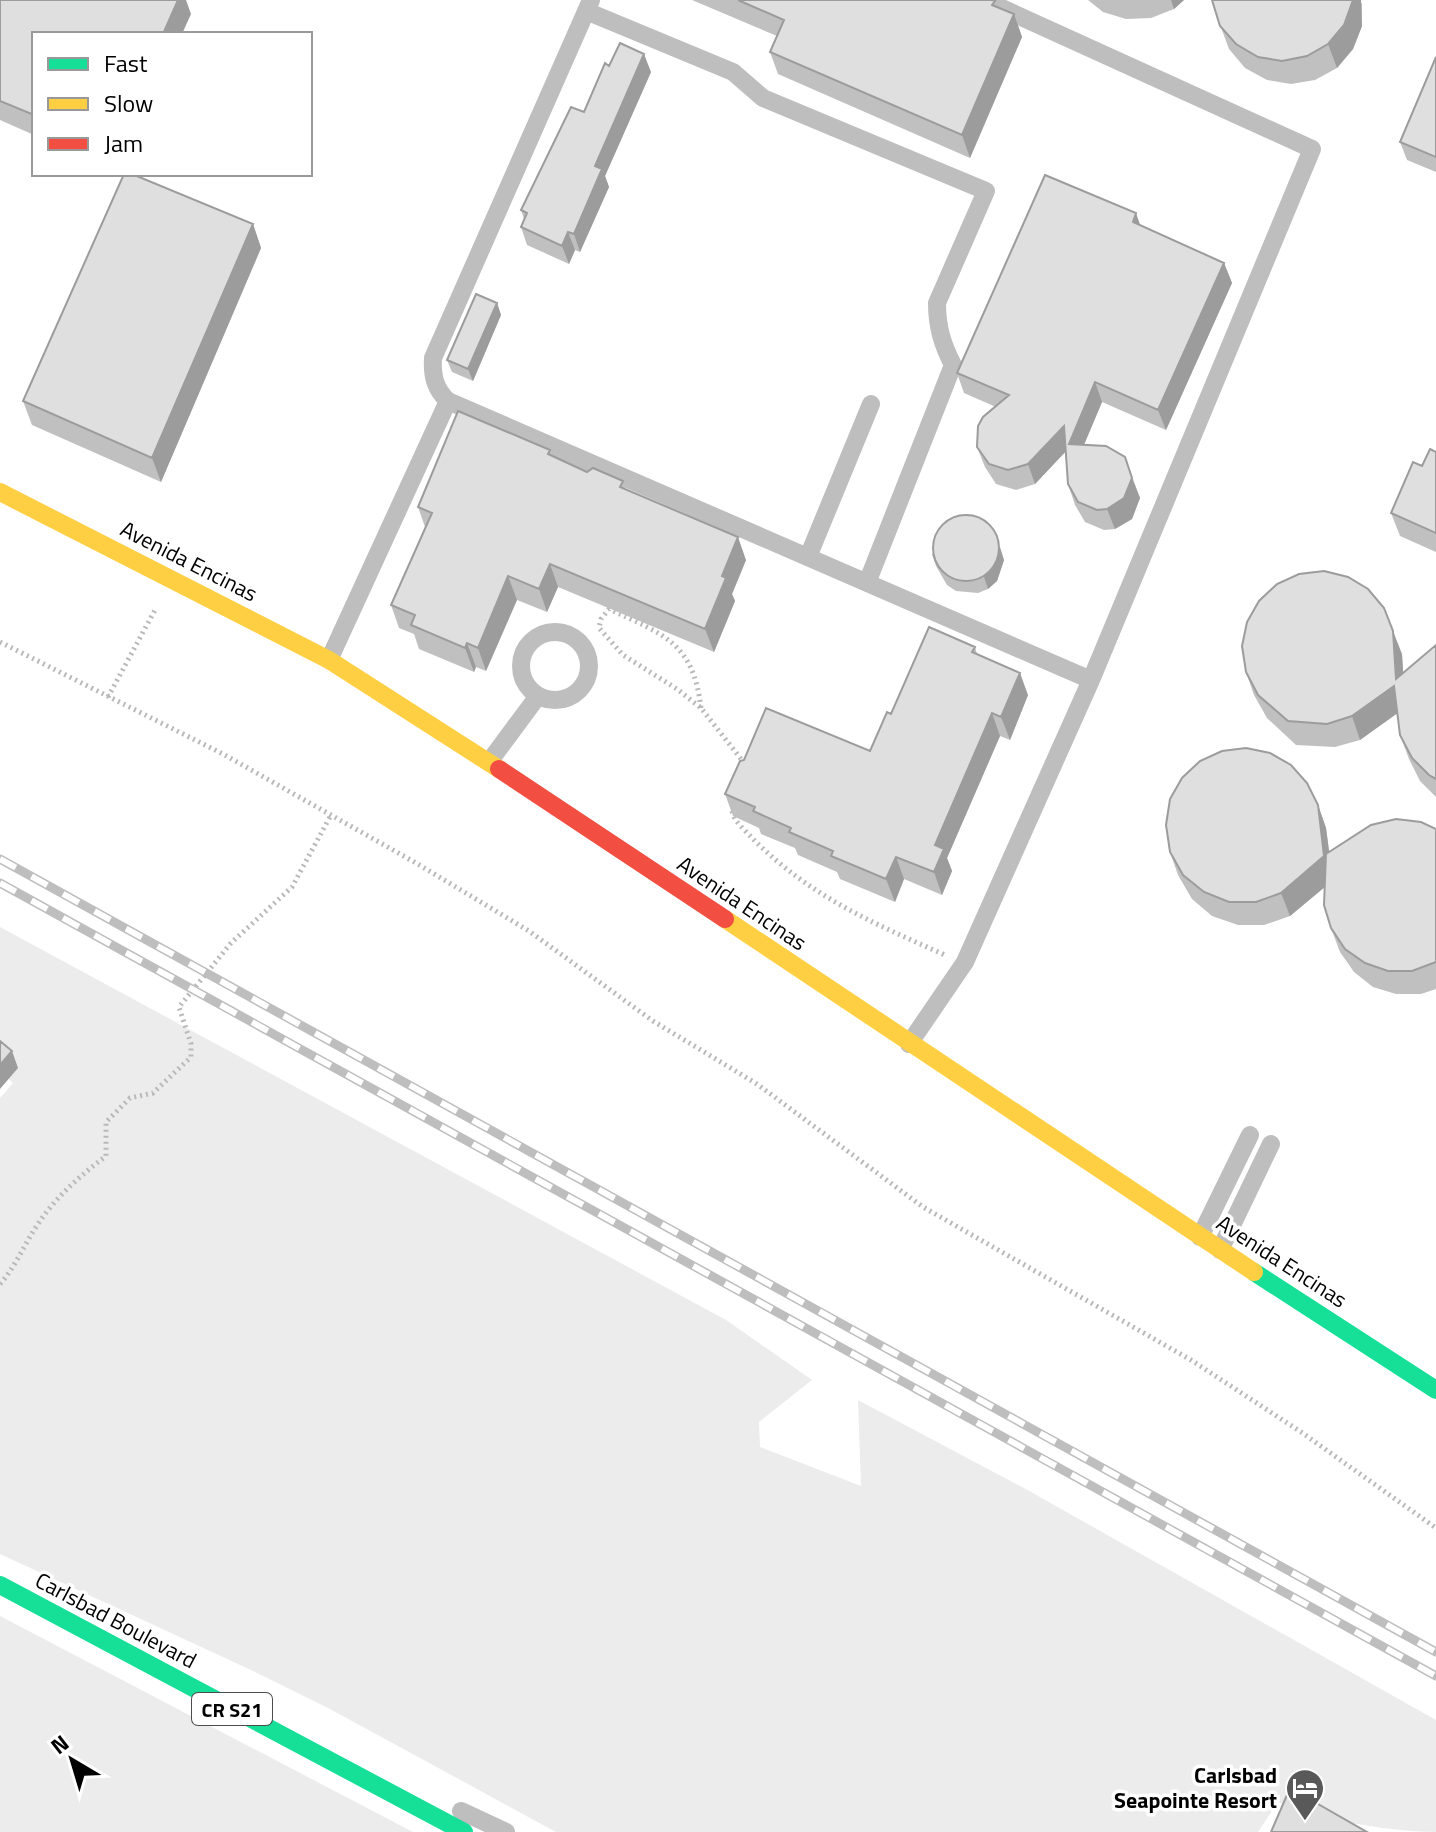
<svg xmlns="http://www.w3.org/2000/svg" width="1436" height="1832" font-family="'Titillium Web',sans-serif">
<style>
.green{fill:#ececec}
.lines{fill:none;stroke-linecap:round;stroke-linejoin:round}
.path{stroke:#b9b9b9;stroke-width:5;stroke-dasharray:2 4;stroke-linecap:butt}
.lane{stroke:#bebebe;stroke-width:18}
.fast{stroke:#16e098;stroke-width:18}
.slow{stroke:#ffcf43;stroke-width:18}
.jam{stroke:#f24e42;stroke-width:18}
.rail-casing{stroke:#bebebe;stroke-width:9}
.rail{stroke:#fff;stroke-width:6;stroke-dasharray:18;stroke-linecap:butt}
.wall{fill:#c0c0c0}
.shaded-wall{fill:#9c9c9c}
.building{fill:#dfdfdf;stroke:#9c9c9c;stroke-width:2}
.labels{text-anchor:middle;dominant-baseline:central;stroke-width:7;stroke-linejoin:round;paint-order:stroke}
.shield{fill:#fff;stroke:#4c4c4c;stroke-width:2}
.shield-label{font-size:20px;font-weight:bold;fill:#000}
.street-label{font-size:22px;fill:#000;stroke:#fff}
.poi-label{font-size:22px;font-weight:bold;fill:#000;stroke:#fff;text-anchor:end}
</style>
<rect width="100%" height="100%" fill="#fff"/>
<path class="green" d="M 0,927 L 726,1320 L 812,1380 L 759,1422 L 760,1447 L 861,1486 L 858,1400 L 1022,1487 L 1436,1720 L 1436,1832 C 1395,1832 1315,1820 1278,1802 L 1258,1832 L 556,1832 L 330,1709 L 251,1670 L 0,1554 L 0,1098 L 13,1083 L 0,1071 Z
M 0,1616 L 413,1832 L 0,1832 Z"/>
<g class="lines">
<path class="path" d="M 0,642 L 223,754 L 416,863 L 529,931 L 653,1021 L 757,1084 L 923,1207 L 1191,1360 L 1301,1432 L 1436,1528
M 108,697 L 155,610
M 701,708 C 693,642 664,635 609,609 L 601,619 L 599,628 L 623,655 L 677,689 L 701,708 L 745,764
M 732,811 C 734,822 746,831 754,840 C 813,898 871,922 945,955
M 0,1284 C 17,1265 25,1242 40,1221 C 57,1196 82,1174 106,1156 L 106,1122 L 130,1098 L 153,1093 L 191,1057 L 191,1044 L 179,1007 L 231,943 L 292,887 L 331,815"/>
<path class="lane" d="M 591,0 L 433,358 C 432,376 435,389 448,401 L 1091,680
M 586,11 L 733,72 L 763,98 L 986,191 L 937,303 C 937,326 942,344 953,365 L 867,583
M 808,557 L 871,404
M521 666a34 34 0 1 1 68 0a34 34 0 1 1-68 0Z
M 329,660 L 448,401
M 489,762 L 538,696
M 909,1044 L 965,962 L 1091,680 L 1312,149 L 984,0
M 1200,1237 L 1250,1135
M 1220,1250 L 1271,1144
M 461,1811 L 506,1832"/>
<path class="fast" d="M 1254,1272 L 1436,1390
M 0,1585 L 464,1832"/>
<path class="slow" d="M 0,492 L 329,660 L 499,769
M 725,919 L 1254,1272"/>
<path class="jam" d="M 499,769 L 725,919"/>
<defs>
<path id="rail" d="M 0,859 L 1436,1652
M 0,883 L 1436,1676"/>
</defs>
<use href="#rail" class="rail-casing"/>
<use href="#rail" class="rail"/>
</g>
<path class="wall" d="M 0,0 L 191,14 L 34,34 L 34,135 L 0,120 Z
M 692,0 L 992,0 L 995,1 L 997,7 L 1014,14 L 1022,37 L 970,158 L 778,74 L 770,52 L 777,36 Z
M 1088,0 L 1184,0 L 1174,9 L 1151,18 L 1126,19 L 1103,12 Z
M 1212,3 L 1362,3 L 1362,26 L 1353,49 L 1337,68 L 1315,80 L 1291,84 L 1267,80 L 1245,68 L 1229,49 Z
M 1436,57 L 1436,172 L 1407,160 L 1400,142 Z
M 609,66 L 651,72 L 605,176 L 609,187 L 580,252 L 575,250 L 569,264 L 527,245 L 521,227 L 524,219 L 521,210 L 584,112 Z
M 253,224 L 261,248 L 161,482 L 32,425 L 23,401 Z
M 1141,226 L 1224,263 L 1232,283 L 1166,430 L 1102,402 L 1084,444 L 1125,457 L 1140,498 L 1132,519 L 1115,529 L 1104,530 L 1085,522 L 1075,505 L 1068,484 L 1065,452 L 1035,484 L 1016,490 L 996,484 L 985,467 L 977,447 L 996,407 L 964,393 L 957,373 Z
M 497,303 L 501,315 L 473,381 L 452,372 L 447,360 Z
M 1436,452 L 1436,552 L 1400,536 L 1391,513 L 1422,466 Z
M 553,456 L 587,472 L 623,481 L 626,490 L 746,560 L 732,594 L 735,601 L 714,652 L 558,587 L 547,612 L 517,600 L 486,671 L 476,667 L 474,672 L 419,649 L 414,634 L 399,628 L 391,605 L 425,527 L 418,507 Z
M 932,554 L 1004,560 L 997,581 L 988,589 L 978,593 L 956,591 L 947,585 L 936,566 Z
M 1436,645 L 1436,797 L 1420,781 L 1409,759 L 1400,735 L 1397,713 L 1360,740 L 1335,747 L 1296,745 L 1267,718 L 1254,695 L 1246,672 L 1402,654 L 1403,673 Z
M 975,647 L 977,654 L 1028,695 L 1010,740 L 1000,736 L 947,858 L 952,871 L 942,895 L 904,879 L 895,902 L 840,879 L 837,872 L 798,855 L 795,848 L 761,834 L 759,828 L 733,816 L 725,794 L 744,760 L 870,751 L 891,714 Z
M 1318,805 L 1326,828 L 1329,852 L 1436,829 L 1436,989 L 1421,994 L 1396,994 L 1373,987 L 1354,972 L 1340,952 L 1331,928 L 1325,887 L 1290,916 L 1264,925 L 1238,925 L 1212,916 L 1192,899 L 1178,875 L 1170,852 Z"/>
<path class="shaded-wall" d="M 178,0 L 186,0 L 191,14 L 182,34 L 163,34 Z
M 1171,0 L 1184,0 L 1174,9 Z
M 1353,0 L 1361,0 L 1362,26 L 1353,49 L 1337,68 L 1328,44 Z
M 1014,14 L 1022,37 L 970,158 L 962,135 Z
M 644,54 L 651,72 L 605,176 L 609,187 L 580,252 L 574,234 L 595,166 Z
M 1136,213 L 1143,233 L 1133,222 Z
M 253,224 L 261,248 L 161,482 L 152,458 Z
M 568,232 L 575,250 L 569,264 L 562,246 Z
M 1224,263 L 1232,283 L 1166,430 L 1158,410 Z
M 497,303 L 501,315 L 473,381 L 468,369 Z
M 1095,382 L 1102,402 L 1076,464 L 1070,447 L 1035,484 L 1028,464 Z
M 1132,478 L 1140,498 L 1132,519 L 1115,529 L 1107,509 Z
M 738,537 L 746,560 L 732,594 L 735,601 L 714,652 L 705,629 L 722,576 Z
M 1000,547 L 1004,560 L 997,581 L 988,589 L 984,577 Z
M 550,564 L 558,587 L 547,612 L 539,589 Z
M 508,576 L 517,600 L 486,671 L 478,648 Z
M 1393,631 L 1402,654 L 1405,702 L 1396,679 Z
M 467,643 L 476,667 L 474,672 L 465,648 Z
M 1020,673 L 1028,695 L 1010,740 L 1001,717 Z
M 1394,686 L 1402,710 L 1360,740 L 1352,716 Z
M 992,713 L 1000,736 L 947,858 L 952,871 L 942,895 L 934,872 L 935,845 Z
M 1318,805 L 1326,828 L 1333,880 L 1290,916 L 1281,893 Z
M 896,857 L 904,879 L 895,902 L 886,879 Z
M 12,1051 L 18,1068 L 0,1089 L 0,1065 Z"/>
<path class="building" d="M 0,0 L 178,0 L 163,34 L 34,34 L 34,115 L 0,101 Z
M 738,0 L 992,0 L 995,1 L 992,5 L 1014,14 L 962,135 L 770,52 L 784,20 Z
M 1212,0 L 1353,0 L 1344,25 L 1328,44 L 1307,56 L 1282,61 L 1258,57 L 1236,44 L 1220,26 Z
M 620,43 L 644,54 L 595,166 L 602,169 L 574,234 L 568,232 L 562,246 L 521,227 L 527,213 L 521,210 L 571,107 L 584,112 L 605,63 L 609,66 Z
M 1436,57 L 1436,157 L 1400,142 Z
M 124,174 L 132,174 L 253,224 L 152,458 L 23,401 Z
M 1045,175 L 1136,213 L 1133,222 L 1224,263 L 1158,410 L 1095,382 L 1069,444 L 1106,446 L 1125,457 L 1132,478 L 1124,498 L 1107,509 L 1097,510 L 1078,502 L 1068,484 L 1064,426 L 1028,464 L 1008,470 L 989,464 L 977,447 L 978,426 L 983,417 L 1009,395 L 957,373 Z
M 476,294 L 497,303 L 468,369 L 447,360 Z
M 458,411 L 550,450 L 548,454 L 587,472 L 593,468 L 623,481 L 620,487 L 738,537 L 722,576 L 726,578 L 705,629 L 550,564 L 539,589 L 508,576 L 478,648 L 467,643 L 465,648 L 411,625 L 415,615 L 391,605 L 432,513 L 418,507 Z
M 1430,449 L 1436,452 L 1436,533 L 1391,513 L 1413,462 L 1422,466 Z
M933 548a33 33 0 1 1 66 0a33 33 0 1 1-66 0Z
M 1324,571 L 1348,577 L 1368,589 L 1384,608 L 1393,631 L 1396,679 L 1436,645 L 1436,779 L 1429,775 L 1412,758 L 1400,735 L 1394,686 L 1352,716 L 1327,724 L 1288,721 L 1258,695 L 1246,672 L 1242,646 L 1247,622 L 1259,601 L 1277,584 L 1299,574 Z
M 929,627 L 975,647 L 972,652 L 1020,673 L 1001,717 L 992,713 L 935,845 L 944,849 L 934,872 L 896,857 L 886,879 L 831,856 L 833,851 L 789,832 L 791,828 L 753,811 L 755,807 L 725,794 L 740,761 L 744,760 L 766,708 L 870,751 L 887,712 L 891,714 Z
M 1246,748 L 1270,753 L 1291,765 L 1307,783 L 1318,805 L 1324,856 L 1281,893 L 1256,902 L 1229,902 L 1204,892 L 1183,875 L 1170,852 L 1166,825 L 1170,799 L 1182,778 L 1200,761 L 1222,751 Z
M 1396,819 L 1421,822 L 1436,829 L 1436,962 L 1412,971 L 1388,971 L 1365,963 L 1345,949 L 1331,928 L 1324,905 L 1326,854 L 1371,825 Z
M 0,1041 L 12,1051 L 0,1065 Z
M 1290,1788 L 1367,1832 L 1271,1832 Z"/>
<defs>
<symbol id="hotel-pin" viewBox="-11 -11 22 30"><path d="M0 17L-7.5 6A9.5 9.5 0 1 1 7.5 6Z" fill="#595959" stroke="#fff"/><path d="M-6-4.5h1.5V1H6V5H4.5V3h-9V5H-6ZM-4 0a1.8 1.8 0 1 1 3.6 0ZM.5 0V-2.5h3Q6-2.5 6 0Z" fill="#fff"/></symbol>
</defs>
<g fill-rule="evenodd">
<use href="#hotel-pin" x="1283" y="1766" width="44" height="60"/>
</g>
<g class="labels">
<rect class="shield" x="192" y="1693" width="80" height="32" rx="6"/>
<g class="shield-label">
<text x="232" y="1709">CR S21</text>
</g>
<g class="street-label">
<text transform="translate(189 561) rotate(27)">Avenida Encinas</text>
<text transform="translate(742 903) rotate(34)">Avenida Encinas</text>
<text transform="translate(1282 1261) rotate(33)">Avenida Encinas</text>
<text transform="translate(116 1620) rotate(28)">Carlsbad Boulevard</text>
</g>
<g class="poi-label">
<text x="1277" y="1775">Carlsbad<tspan x="1277" dy="25">Seapointe Resort</tspan></text>
</g>
</g>
<rect x="32" y="32" width="280" height="144" fill="#ffffff" stroke="#999999" stroke-width="2"/>
<rect x="48" y="58" width="40" height="12" fill="#16e098" stroke="#999999" stroke-width="2"/>
<text x="104" y="72" font-size="24" fill="#000000">Fast</text>
<rect x="48" y="98" width="40" height="12" fill="#ffcf43" stroke="#999999" stroke-width="2"/>
<text x="104" y="112" font-size="24" fill="#000000">Slow</text>
<rect x="48" y="138" width="40" height="12" fill="#f24e42" stroke="#999999" stroke-width="2"/>
<text x="104" y="152" font-size="24" fill="#000000">Jam</text>
<g transform="translate(72 1760) rotate(322)" stroke="#ffffff" stroke-width="6" paint-order="stroke">
<path d="M0-6L14 30L0 20L-14 30Z" fill="#000000"/>
<text y="-12" font-size="22" font-weight="bold" text-anchor="middle" fill="#000000">N</text>
</g>
</svg>
